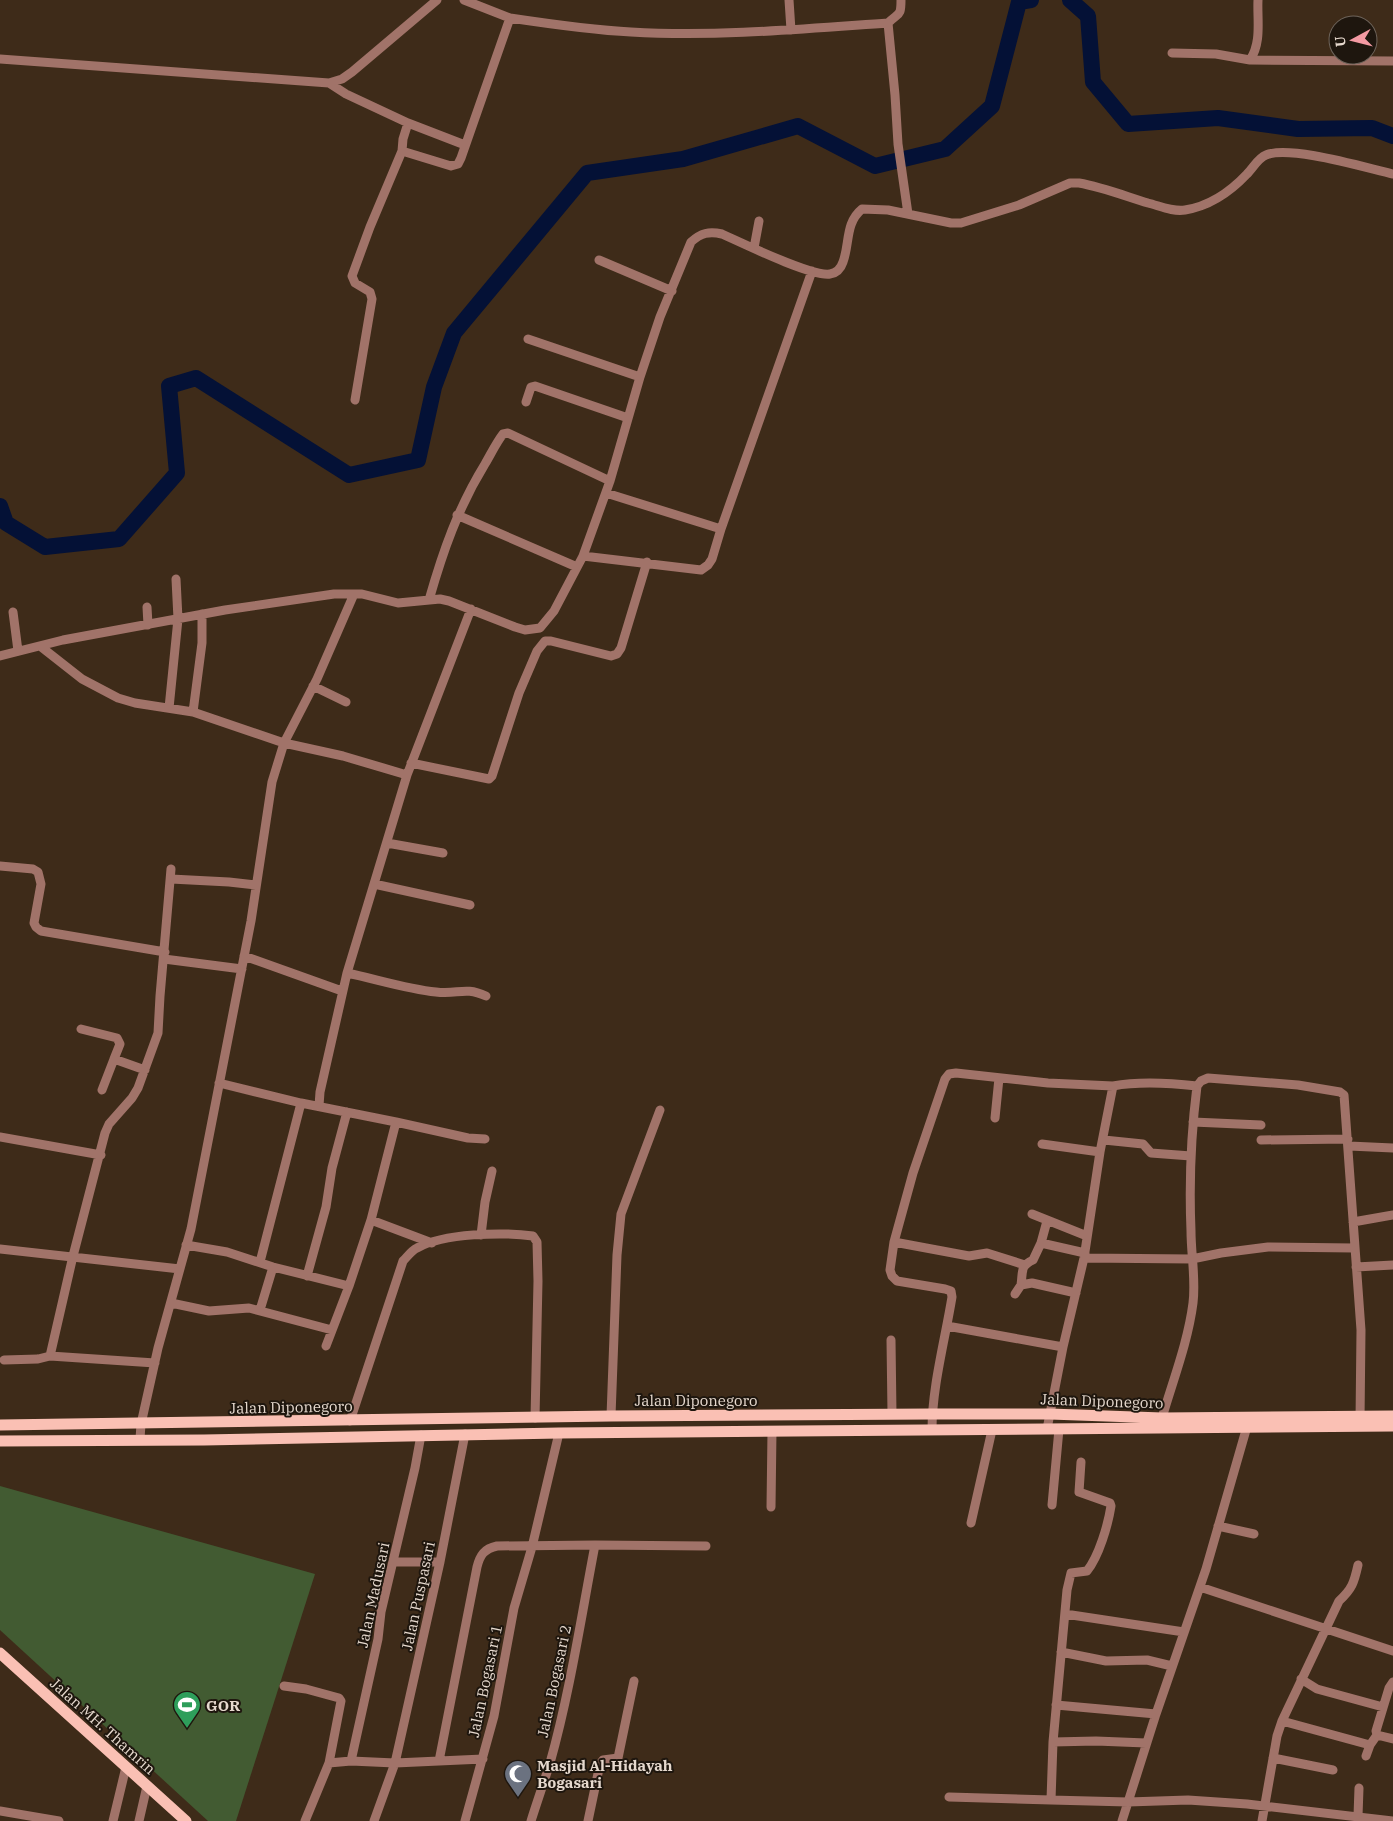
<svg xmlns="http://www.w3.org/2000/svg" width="1393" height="1821" font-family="'IBM Plex Serif',serif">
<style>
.green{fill:#425b32}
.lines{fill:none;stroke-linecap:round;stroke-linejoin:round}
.river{stroke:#041136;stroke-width:16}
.minor{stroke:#a17369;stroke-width:9}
.major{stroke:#fac0b4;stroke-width:11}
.labels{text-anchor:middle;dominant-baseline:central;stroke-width:4;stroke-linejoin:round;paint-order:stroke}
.street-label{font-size:15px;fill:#e6d9ce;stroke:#1e160e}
.poi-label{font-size:15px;font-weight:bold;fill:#e6d9ce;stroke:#1e160e;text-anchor:start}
</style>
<rect width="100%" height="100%" fill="#3e2b19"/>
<path class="green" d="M 0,1486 L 315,1574 L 236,1821 L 208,1821 L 0,1630 Z"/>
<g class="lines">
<path class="river" d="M 1070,0 L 1088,16 L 1093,82 L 1128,124 L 1218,118 L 1298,129 L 1372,128 L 1393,136
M 0,506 L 6,523 L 45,547 L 119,539 L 177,473 L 169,386 L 196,378 L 349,475 L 418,460 L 434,387 L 454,333 L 587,173 L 683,159 L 798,126 L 875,166 L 945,149 L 992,106 L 1019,2 L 1031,0"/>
<path class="minor" d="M 464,0 L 510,18
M 789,0 L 791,30
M 888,23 C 899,12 901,17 901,0
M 1172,53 L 1216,54 L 1250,60 C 1262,42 1257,20 1258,0
M 0,59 L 329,83 L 342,79 L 352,72 L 437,0
M 1250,60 L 1393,61
M 329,83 L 346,94 L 408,123 L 403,139 L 402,151 L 451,166 L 458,164 L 461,158 L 510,18 C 550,24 591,30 631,32 C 716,37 803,29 888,23 L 895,95 L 898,144 L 908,214
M 408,123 L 465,145
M 754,248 L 759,221
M 599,260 L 672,291
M 528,339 L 640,377
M 355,400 L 372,299 L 370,292 L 355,283 L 352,276 L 370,227 L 402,151
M 526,402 L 531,387 L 535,386 L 628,418
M 606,493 L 721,529
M 457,515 L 577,567
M 583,556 L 701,570 L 708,565 L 712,559 L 721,529 L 812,271
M 429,600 C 443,551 458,508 485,464 C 491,454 496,443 503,434 L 508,433 L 610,481
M 147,607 L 148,625
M 13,612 L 18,651
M 40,646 L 82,679 L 118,698 L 135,703 L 193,712 L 284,743 L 343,756 L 407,775
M 0,656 L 63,640 L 225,610 L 334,594 L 362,594 L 398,603 L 440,599 L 449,601 L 515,627 L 525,630 L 540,628 L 554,611 L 583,556 L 610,481 L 640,377 L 660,317 L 691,242 C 701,233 709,231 722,234 C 742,243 812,277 830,274 C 837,273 841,268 843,262 C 850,243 845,223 862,209 L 888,210 L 951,223 L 961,223 L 1019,205 L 1070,183 L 1079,183 C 1102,187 1125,196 1148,203 C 1160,206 1173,212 1185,210 C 1210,206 1231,191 1247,174 C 1253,168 1258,158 1266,155 C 1290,145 1366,168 1393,174
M 313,686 L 346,702
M 169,708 L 178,619 L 176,579
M 193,712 L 202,643 L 202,614
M 411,763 L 489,779 L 492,776 L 519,693 L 537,651 L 545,641 L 551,641 L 611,656 L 617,654 L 621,648 L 647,562
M 387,843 L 443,853
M 0,866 L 33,869 L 38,872 L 41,884 L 34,923 L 36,927 L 41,931 L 165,952
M 171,879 L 229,882 L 256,885
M 374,884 L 470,905
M 244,956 L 342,991
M 164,959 L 242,969
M 347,973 C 376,979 407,989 436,992 C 458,995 464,986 486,996
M 81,1029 L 117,1038 L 120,1044 L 114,1059 L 145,1070
M 219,1083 L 301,1103
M 1197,1086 L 1201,1081 L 1208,1078 L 1298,1085 L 1340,1092 L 1344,1095 L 1361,1330 L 1360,1421
M 102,1090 L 114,1059
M 319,1106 L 320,1092 L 347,973 L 407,775 L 471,609
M 995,1118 L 999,1078
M 1193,1122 L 1261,1125
M 0,1137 L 101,1155
M 1104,1140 L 1143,1144 L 1151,1153 L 1191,1156
M 1261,1140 L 1348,1139
M 1042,1144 L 1100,1152
M 1349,1146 L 1393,1148
M 1032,1214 L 1087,1236
M 1353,1222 L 1393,1215
M 481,1235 L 485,1202 L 492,1171
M 894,1242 L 969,1256 L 987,1253 L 1025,1265
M 432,1243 L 371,1220 L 396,1122 L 468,1138 L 485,1139
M 1041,1243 L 1085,1253
M 186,1245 L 227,1252 L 273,1267 L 349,1286
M 0,1249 L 180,1269
M 1084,1258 L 1192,1259 L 1221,1253 L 1268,1247 L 1354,1248
M 260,1262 L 301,1103 L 396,1122
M 1356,1267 L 1393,1265
M 307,1276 L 326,1207 L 332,1168 L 347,1112
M 1021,1285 C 1023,1271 1020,1266 1033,1260 L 1041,1243 L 1047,1221
M 1015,1294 L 1021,1285 L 1032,1283 L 1076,1293
M 171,1303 L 209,1311 L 249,1308 L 332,1330
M 260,1310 L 273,1267
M 947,1326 L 1063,1347
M 891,1340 L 892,1414
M 326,1346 L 349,1286 L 371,1220
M 50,1356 L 155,1363
M 4,1360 L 38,1359 L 50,1356 L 73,1256 L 105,1133 L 109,1124 L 132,1098 L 138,1088 L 158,1033 L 160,996 L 171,869
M 611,1416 L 617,1255 L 621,1214 L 660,1110
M 350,1421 L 403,1261 C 408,1256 411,1251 417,1248 C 444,1233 503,1232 533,1236 L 537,1242 L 538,1281 L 535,1418
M 1047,1429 L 1063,1347 L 1084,1258 L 1100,1152 L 1113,1086 C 1140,1081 1170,1083 1197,1086 C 1191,1134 1189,1183 1191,1231 C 1191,1255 1196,1279 1193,1303 C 1188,1342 1173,1380 1162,1418
M 932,1430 C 932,1387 945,1340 952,1297 L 951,1291 L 945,1289 L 897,1281 L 892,1276 L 890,1270 L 894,1242 L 913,1173 L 945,1079 L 949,1074 L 956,1073 L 1048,1083 L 1113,1086
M 140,1439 L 141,1424 L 158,1348 L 191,1229 L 251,921 L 272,782 L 284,743 L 317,679 L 354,594
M 1081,1462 L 1079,1492 L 1110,1503 L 1111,1506 C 1108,1525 1099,1556 1087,1571 L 1071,1573 L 1067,1590 L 1053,1742 L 1051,1800 L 1128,1802 L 1188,1800 L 1247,1804 L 1393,1821
M 1052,1505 L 1059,1429
M 771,1507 L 772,1431
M 971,1523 L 992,1430
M 1218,1526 L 1254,1534
M 595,1545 L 706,1546
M 393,1562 L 440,1562
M 1200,1587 L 1393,1651
M 1065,1614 L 1184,1632
M 1061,1652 L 1106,1661 L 1147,1660 L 1172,1666
M 1301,1679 L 1317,1689 L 1383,1707
M 1393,1682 L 1389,1688 L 1376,1731 L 1377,1735 L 1393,1739
M 284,1686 L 306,1689 L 339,1698 L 341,1701 L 329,1763 L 305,1821
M 1056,1705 L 1156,1714
M 1282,1721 L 1370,1745 L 1377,1735
M 1053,1742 L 1096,1741 L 1146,1743
M 1366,1756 L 1370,1745
M 1273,1758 L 1333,1770
M 351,1761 L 378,1639 L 381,1612 L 415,1468 L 421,1435
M 439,1761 L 477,1567 C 480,1555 484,1549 497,1546 L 595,1545 C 581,1618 570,1692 550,1763 C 544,1782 537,1802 531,1821
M 329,1763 L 351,1761 L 395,1763 L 483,1759
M 949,1797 L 1051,1800
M 0,1811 L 59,1821
M 1358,1816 L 1359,1788
M 113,1821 L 126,1767
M 139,1821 L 147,1786
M 374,1821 L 395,1763 L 440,1562 L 465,1434
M 465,1821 L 494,1716 L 514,1608 L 532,1547 L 559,1433
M 588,1821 L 600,1764 L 603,1760 L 618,1758 L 634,1681
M 1122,1821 L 1156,1714 L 1206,1569 L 1248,1423
M 1262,1821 L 1277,1736 L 1282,1721 L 1339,1601 C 1352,1589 1354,1583 1358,1565"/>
<path class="major" d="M 0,1425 L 611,1416 L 932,1414 L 1050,1414 L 1162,1418 L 1393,1416
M 0,1441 L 204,1440 L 559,1433 L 1393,1426
M 0,1653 L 186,1821"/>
</g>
<defs>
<symbol id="stadium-pin" viewBox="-11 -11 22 30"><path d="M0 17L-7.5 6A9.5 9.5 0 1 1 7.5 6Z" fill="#2e9e5b" stroke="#1e160e"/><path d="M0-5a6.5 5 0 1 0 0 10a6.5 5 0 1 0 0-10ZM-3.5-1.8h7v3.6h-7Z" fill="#fff"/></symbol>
<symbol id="mosque-pin" viewBox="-11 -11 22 30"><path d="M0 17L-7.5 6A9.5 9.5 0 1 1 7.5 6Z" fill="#6b7280" stroke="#1e160e"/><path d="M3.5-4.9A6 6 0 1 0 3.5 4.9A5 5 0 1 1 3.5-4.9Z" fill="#fff"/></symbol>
</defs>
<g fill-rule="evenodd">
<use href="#stadium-pin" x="171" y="1689" width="32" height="43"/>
<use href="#mosque-pin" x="502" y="1758" width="32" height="43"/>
</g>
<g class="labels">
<g class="street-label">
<text x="696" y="1400">Jalan Diponegoro</text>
<text transform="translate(1102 1401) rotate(2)">Jalan Diponegoro</text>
<text transform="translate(291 1407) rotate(-1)">Jalan Diponegoro</text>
<text transform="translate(373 1595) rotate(-78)">Jalan Madusari</text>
<text transform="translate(418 1596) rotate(-78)">Jalan Puspasari</text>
<text transform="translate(485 1681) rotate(-78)">Jalan Bogasari 1</text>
<text transform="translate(554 1681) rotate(-78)">Jalan Bogasari 2</text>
<text transform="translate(103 1726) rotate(42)">Jalan MH. Thamrin</text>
</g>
<g class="poi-label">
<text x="206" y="1705">GOR</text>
<text x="537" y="1765">Masjid Al-Hidayah<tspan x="537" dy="17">Bogasari</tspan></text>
</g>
</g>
<g transform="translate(1353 40) rotate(263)"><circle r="24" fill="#1e160e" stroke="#6e645b"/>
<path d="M0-4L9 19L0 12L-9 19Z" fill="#f49aa3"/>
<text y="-8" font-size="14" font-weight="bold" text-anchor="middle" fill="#e6d9ce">U</text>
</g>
</svg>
